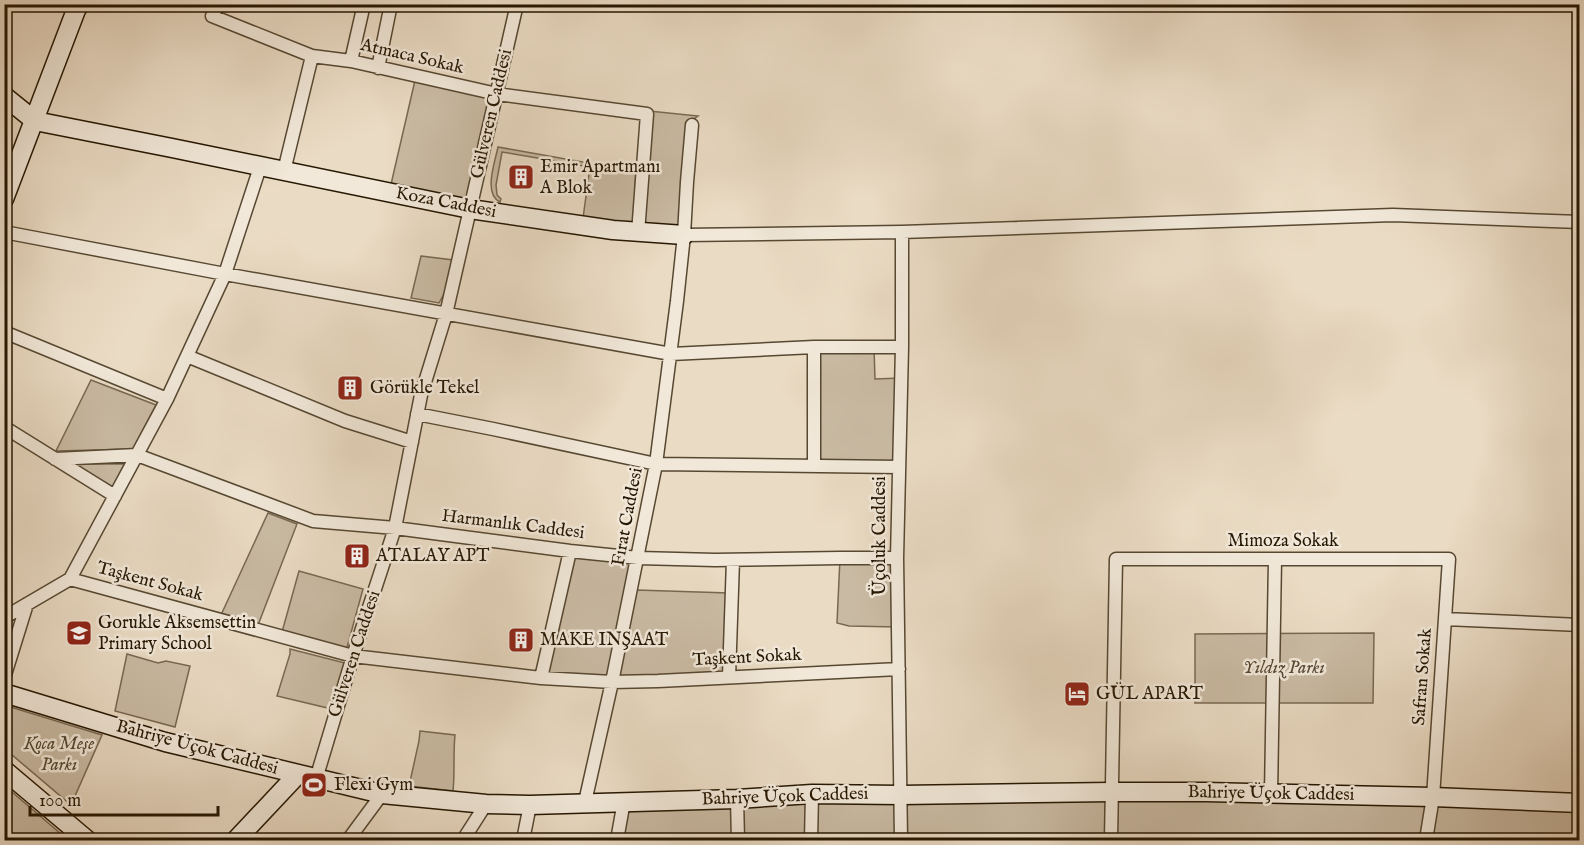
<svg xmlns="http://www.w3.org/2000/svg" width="1584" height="845" font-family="'IM FELL English',serif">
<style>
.green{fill:#c9baa3;stroke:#786852;stroke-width:1.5}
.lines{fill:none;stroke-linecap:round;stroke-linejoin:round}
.street-casing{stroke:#574832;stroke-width:15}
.secondary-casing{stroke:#261702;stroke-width:21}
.street{stroke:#f1e8d9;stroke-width:12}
.secondary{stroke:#f1e8d9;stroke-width:18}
.labels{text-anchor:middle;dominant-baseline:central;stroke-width:5;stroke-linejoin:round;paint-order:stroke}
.street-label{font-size:18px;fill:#261702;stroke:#f1e8d9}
.poi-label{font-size:18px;fill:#261702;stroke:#f1e8d9;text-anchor:start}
.park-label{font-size:18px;font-style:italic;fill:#574832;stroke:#f1e8d9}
</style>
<rect width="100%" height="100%" fill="#eadbc4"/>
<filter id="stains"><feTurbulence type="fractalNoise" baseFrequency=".00333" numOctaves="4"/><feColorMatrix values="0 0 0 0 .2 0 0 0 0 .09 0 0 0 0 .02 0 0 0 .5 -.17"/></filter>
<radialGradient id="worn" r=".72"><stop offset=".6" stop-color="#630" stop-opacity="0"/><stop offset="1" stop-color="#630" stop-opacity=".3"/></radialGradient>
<path class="green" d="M 416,76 L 497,94 L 470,209 L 389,193 Z
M 649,111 L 698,116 L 691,121 L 683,233 L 640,231 Z
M 498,147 L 594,164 L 593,166 L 636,170 L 633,224 L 583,218 L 590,167 L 502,152 L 496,185 L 497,195 L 501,199 L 500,202 C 483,194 495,162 498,147 Z
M 421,256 L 453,260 L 445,292 L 439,303 L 411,298 Z
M 814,347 L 874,347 L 875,379 L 901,378 L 898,467 L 814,466 Z
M 91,380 L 156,405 L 133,449 L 56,451 Z
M 73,464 L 125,464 L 113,488 Z
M 268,513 L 297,524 L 258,625 L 221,615 Z
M 571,554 L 634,560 L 610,679 L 545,675 Z
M 840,558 L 897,558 L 898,627 L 849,626 L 837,623 Z
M 299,571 L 363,589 L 346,651 L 282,632 Z
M 636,590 L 729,593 L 727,673 L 616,679 Z
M 1374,633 L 1373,703 L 1195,703 L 1195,634 Z
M 290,649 L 345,663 L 332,709 L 277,696 L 290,654 Z
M 127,654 L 158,663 L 166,661 L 190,666 L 175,727 L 115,711 Z
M 4,705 L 102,735 L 71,805 L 5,749 Z
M 420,731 L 455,735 C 453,754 455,772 453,791 L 409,786 L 419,741 Z
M 4,786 L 5,786 L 68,840 L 5,840 Z
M 811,794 L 1580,803 L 1579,840 L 617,840 L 624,801 Z"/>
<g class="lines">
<defs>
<path id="street" d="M 219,4 L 212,16 L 312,56 L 351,61 L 497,94 L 647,114 L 638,233
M 351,61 L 364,4
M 378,68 L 391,4
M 284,171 L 312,56
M 4,232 L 225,274 L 671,354 L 814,347 L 902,347
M 684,235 L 902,232 L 1393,215 L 1580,222
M 4,332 L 167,399
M 187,356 L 345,421 L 412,442
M 417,414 L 493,429 L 656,464 L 898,467
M 4,427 L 115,496
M 55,459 L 137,455 L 313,521 L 395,528 L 570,551 L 638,558 L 715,560 L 840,558 L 897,558
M 814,466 L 814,347
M 70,579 L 353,656 L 541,678 L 612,682 L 658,681 L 899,669
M 1445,619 L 1580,625
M 4,620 L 5,617 L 70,579 L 167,399 L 225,274 L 260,167
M 729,677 L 733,560
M 4,678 L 27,604
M 541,678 L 570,551
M 316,779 L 353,656 L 395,528 L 421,395 L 446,314 L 517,4
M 1271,794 L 1275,559
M 737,799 L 738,840
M 585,802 L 612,682 L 656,464 L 677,301 L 684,235 L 687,182 L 692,125
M 348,840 L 382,794
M 463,840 L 486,804
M 523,840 L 530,805
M 617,840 L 624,801
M 811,840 L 812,794
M 901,840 L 897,558 L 902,347 L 902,232
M 1111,840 L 1116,559 L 1449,559 L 1433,797 L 1426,840"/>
<path id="secondary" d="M 4,96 L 35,121 L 172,148 L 470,209 L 613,230 L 684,235
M 4,199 L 76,10 L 80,4
M 4,693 L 165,742 L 382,794 L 486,804 L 530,805 L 737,799 L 812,794 L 901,795 L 1112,792 L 1205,792 L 1433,797 L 1580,803
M 4,770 L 87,840
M 236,840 L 298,774"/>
</defs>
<use href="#street" class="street-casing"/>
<use href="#secondary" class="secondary-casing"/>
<use href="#street" class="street"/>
<use href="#secondary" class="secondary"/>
</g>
<defs>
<symbol id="building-square" viewBox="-11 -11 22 22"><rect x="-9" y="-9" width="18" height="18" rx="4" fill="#8f2418" stroke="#f1e8d9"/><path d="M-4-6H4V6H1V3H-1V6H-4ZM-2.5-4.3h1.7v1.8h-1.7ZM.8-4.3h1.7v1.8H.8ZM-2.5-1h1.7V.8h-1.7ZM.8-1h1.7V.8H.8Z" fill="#fff"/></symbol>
<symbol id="school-square" viewBox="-11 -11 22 22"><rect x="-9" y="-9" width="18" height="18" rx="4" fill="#8f2418" stroke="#f1e8d9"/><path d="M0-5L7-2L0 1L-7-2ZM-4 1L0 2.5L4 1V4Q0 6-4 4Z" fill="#fff"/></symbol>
<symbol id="hotel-square" viewBox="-11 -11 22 22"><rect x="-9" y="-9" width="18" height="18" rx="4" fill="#8f2418" stroke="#f1e8d9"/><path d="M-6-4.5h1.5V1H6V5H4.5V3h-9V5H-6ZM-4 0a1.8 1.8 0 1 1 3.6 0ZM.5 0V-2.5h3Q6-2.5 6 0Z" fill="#fff"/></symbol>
<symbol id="stadium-square" viewBox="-11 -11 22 22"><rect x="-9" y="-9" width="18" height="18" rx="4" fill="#8f2418" stroke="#f1e8d9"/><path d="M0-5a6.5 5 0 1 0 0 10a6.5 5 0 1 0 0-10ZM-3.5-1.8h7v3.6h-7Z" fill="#fff"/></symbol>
</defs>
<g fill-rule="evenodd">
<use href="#building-square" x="506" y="162" width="30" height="30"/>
<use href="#building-square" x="335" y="373" width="30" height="30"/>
<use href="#building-square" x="342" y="541" width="30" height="30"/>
<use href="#school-square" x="64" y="618" width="30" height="30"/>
<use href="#building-square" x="506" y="625" width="30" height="30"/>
<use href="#hotel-square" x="1062" y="679" width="30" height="30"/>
<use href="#stadium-square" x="299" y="770" width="30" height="30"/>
</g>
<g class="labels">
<g class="street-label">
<text transform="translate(412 57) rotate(13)">Atmaca Sokak</text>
<text transform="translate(492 114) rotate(-77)">Gülveren Caddesi</text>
<text transform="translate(446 203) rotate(11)">Koza Caddesi</text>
<text transform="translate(628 517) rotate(-79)">Fırat Caddesi</text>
<text transform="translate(513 525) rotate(7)">Harmanlık Caddesi</text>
<text transform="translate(880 536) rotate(-90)">Üçoluk Caddesi</text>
<text x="1283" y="541">Mimoza Sokak</text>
<text transform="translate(150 582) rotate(15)">Taşkent Sokak</text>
<text transform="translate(355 654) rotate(-72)">Gülveren Caddesi</text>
<text transform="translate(747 658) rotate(-3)">Taşkent Sokak</text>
<text transform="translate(1423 677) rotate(-86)">Safran Sokak</text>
<text transform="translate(197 748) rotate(15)">Bahriye Üçok Caddesi</text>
<text transform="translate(1271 794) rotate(1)">Bahriye Üçok Caddesi</text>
<text transform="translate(785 797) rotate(-2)">Bahriye Üçok Caddesi</text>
</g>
<g class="poi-label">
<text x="540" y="167">Emir Apartmanı<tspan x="540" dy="21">A Blok</tspan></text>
<text x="370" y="388">Görükle Tekel</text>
<text x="376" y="556">ATALAY APT</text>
<text x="98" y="623">Gorukle Aksemsettin<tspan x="98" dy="21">Primary School</tspan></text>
<text x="540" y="640">MAKE INŞAAT</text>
<text x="1096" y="694">GÜL APART</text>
<text x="334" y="785">Flexi Gym</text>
</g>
<g class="park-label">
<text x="1284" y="668">Yıldız Parkı</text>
<text x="59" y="744">Koca Meşe<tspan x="59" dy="21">Parkı</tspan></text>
</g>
</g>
<rect width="1584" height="845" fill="none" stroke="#eadbc4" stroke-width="24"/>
<rect x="6" y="6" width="1572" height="833" fill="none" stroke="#261702" stroke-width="3"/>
<rect x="12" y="12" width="1560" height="821" fill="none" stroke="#261702" stroke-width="1.5"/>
<path d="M30 806v9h188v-9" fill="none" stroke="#261702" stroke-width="3"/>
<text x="39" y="806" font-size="18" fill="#261702" stroke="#f1e8d9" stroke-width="4.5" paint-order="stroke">100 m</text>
<rect width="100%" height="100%" filter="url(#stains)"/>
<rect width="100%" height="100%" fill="url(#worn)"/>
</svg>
